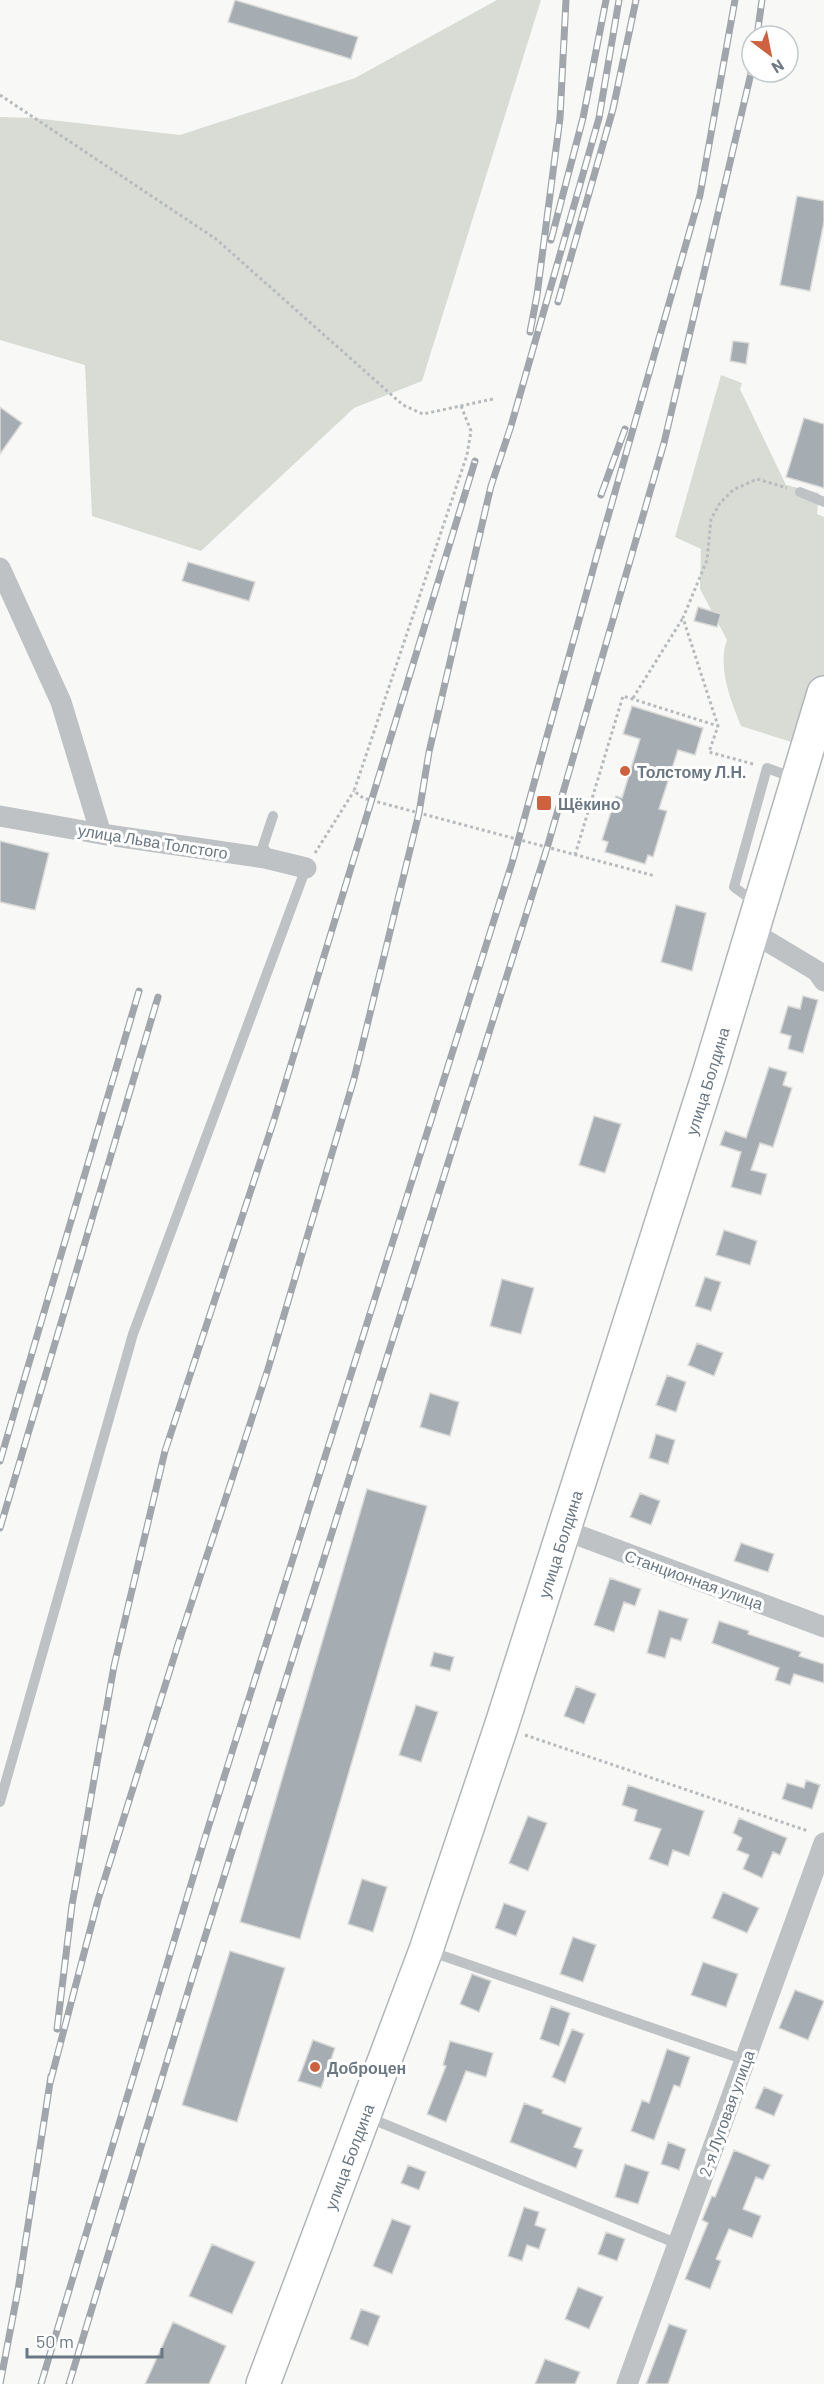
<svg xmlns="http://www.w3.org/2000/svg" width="824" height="2384" font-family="Barlow,sans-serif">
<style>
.green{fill:#d8dcd5}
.building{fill:#a6adb2;stroke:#dadad8;stroke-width:1.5}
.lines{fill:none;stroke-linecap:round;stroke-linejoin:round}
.primary-casing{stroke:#b2b6b9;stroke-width:36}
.path{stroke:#b8bbbe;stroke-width:3;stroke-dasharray:3 3;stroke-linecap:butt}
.lane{stroke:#bec2c5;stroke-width:10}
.street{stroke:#bec2c5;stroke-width:21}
.primary{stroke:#fff;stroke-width:33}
.rail-casing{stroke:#a0a6ab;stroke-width:7}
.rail{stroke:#fff;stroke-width:4.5;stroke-dasharray:14;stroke-linecap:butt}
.poi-dot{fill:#d0613e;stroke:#fff;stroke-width:2}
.labels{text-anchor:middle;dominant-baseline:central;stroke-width:6;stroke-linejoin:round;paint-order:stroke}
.poi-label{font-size:16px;font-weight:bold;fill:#6b7883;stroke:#fff;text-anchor:start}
.street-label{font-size:16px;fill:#6b7883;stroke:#fff}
</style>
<rect width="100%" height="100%" fill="#f8f8f6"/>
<path class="green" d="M 497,0 L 541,0 L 422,381 L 354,408 L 201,551 L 92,516 L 85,365 L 0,340 L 0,117 L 34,118 L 180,135 L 355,78 Z
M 721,375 L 742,383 L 740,389 L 786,485 L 819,493 L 817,514 L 824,517 L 824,677 L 804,746 L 741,726 C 731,701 717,667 727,640 L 700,589 L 701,549 L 675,537 Z"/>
<path class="building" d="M 235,0 L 358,37 L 351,59 L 228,22 Z
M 797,196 L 824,201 L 824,222 L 810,291 L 780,285 Z
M 733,341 L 749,343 L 746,364 L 730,361 Z
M 0,407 L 22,423 L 0,454 Z
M 804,418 L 824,424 L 824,488 L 786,477 Z
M 188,562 L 255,582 L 249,601 L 182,581 Z
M 698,607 L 721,614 L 717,627 L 694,621 Z
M 632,706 L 703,728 L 695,755 L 678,750 L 659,809 L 667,811 L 653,857 L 648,855 L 645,864 L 605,852 L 608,842 L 602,840 L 616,796 L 622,798 L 640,739 L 623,734 Z
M 0,841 L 49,853 L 35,910 L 0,902 Z
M 676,905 L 706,913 L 692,971 L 661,962 Z
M 803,996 L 818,1000 L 803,1053 L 788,1049 L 791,1036 L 780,1033 L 788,1006 L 800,1009 Z
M 769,1067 L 787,1072 L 783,1085 L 792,1088 L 773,1147 L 760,1143 L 751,1170 L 767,1174 L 761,1195 L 731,1187 L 741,1152 L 720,1145 L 725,1131 L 746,1138 Z
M 594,1116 L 621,1124 L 605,1173 L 579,1165 Z
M 724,1230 L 757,1241 L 750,1265 L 716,1255 Z
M 705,1277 L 721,1282 L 711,1311 L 695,1306 Z
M 502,1279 L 534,1288 L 521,1334 L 490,1326 Z
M 697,1343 L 723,1353 L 714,1376 L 688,1365 Z
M 667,1375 L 686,1382 L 676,1412 L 656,1405 Z
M 430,1393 L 459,1402 L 450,1436 L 420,1427 Z
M 656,1434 L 675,1440 L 668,1464 L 649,1458 Z
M 367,1489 L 427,1506 L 300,1939 L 240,1922 Z
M 640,1493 L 660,1501 L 651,1525 L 630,1517 Z
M 741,1543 L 774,1554 L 768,1572 L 734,1561 Z
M 610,1578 L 641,1589 L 635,1606 L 624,1602 L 614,1632 L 594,1625 Z
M 659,1610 L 688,1619 L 681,1641 L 671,1638 L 665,1658 L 647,1653 Z
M 719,1621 L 749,1631 L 748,1634 L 801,1652 L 799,1656 L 824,1664 L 824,1683 L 794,1674 L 790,1685 L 775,1680 L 779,1668 L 712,1643 Z
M 434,1652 L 454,1657 L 450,1671 L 430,1666 Z
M 576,1686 L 596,1694 L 584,1724 L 564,1716 Z
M 416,1705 L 438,1712 L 421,1762 L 399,1755 Z
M 806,1780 L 820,1785 L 812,1809 L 782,1799 L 787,1783 L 804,1788 Z
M 628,1785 L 704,1811 L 689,1856 L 673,1850 L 668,1866 L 649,1859 L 661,1829 L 634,1821 L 637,1810 L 622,1805 Z
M 528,1816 L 547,1823 L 528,1871 L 509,1863 Z
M 739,1818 L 787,1838 L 780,1855 L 773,1852 L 762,1878 L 743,1869 L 749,1855 L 737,1850 L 742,1838 L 733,1833 Z
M 362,1879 L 387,1887 L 373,1932 L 348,1924 Z
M 723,1892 L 759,1908 L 747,1933 L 712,1918 Z
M 504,1903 L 526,1911 L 516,1936 L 495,1928 Z
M 573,1937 L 596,1945 L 583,1982 L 560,1974 Z
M 230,1951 L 285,1968 L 237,2122 L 182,2105 Z
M 703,1962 L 738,1974 L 726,2007 L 691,1995 Z
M 472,1974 L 491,1981 L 479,2012 L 460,2004 Z
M 795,1990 L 824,2001 L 808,2040 L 779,2028 Z
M 551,2006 L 570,2013 L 559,2046 L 540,2039 Z
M 572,2029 L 584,2034 L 565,2083 L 552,2077 Z
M 313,2040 L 335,2048 L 321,2088 L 298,2081 Z
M 450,2041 L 493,2053 L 486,2077 L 466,2071 L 446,2122 L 427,2114 L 446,2066 L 443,2065 Z
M 667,2049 L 690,2057 L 680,2087 L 674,2085 L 654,2140 L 631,2131 L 642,2100 L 649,2103 Z
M 764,2087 L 783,2095 L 774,2116 L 755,2108 Z
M 524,2103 L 543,2110 L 542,2113 L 582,2128 L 574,2147 L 583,2150 L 576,2168 L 510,2142 Z
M 668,2142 L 686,2149 L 679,2170 L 661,2164 Z
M 734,2150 L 770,2165 L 763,2180 L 756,2177 L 743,2209 L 761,2216 L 752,2238 L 729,2229 L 716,2259 L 721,2261 L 710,2289 L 685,2279 L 708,2223 L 702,2220 L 712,2196 L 715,2197 Z
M 625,2164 L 649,2172 L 638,2204 L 615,2197 Z
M 408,2165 L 426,2172 L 419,2190 L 401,2183 Z
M 524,2207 L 539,2212 L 535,2225 L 546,2229 L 539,2249 L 527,2245 L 522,2261 L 508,2256 Z
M 392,2219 L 411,2226 L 392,2274 L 373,2266 Z
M 606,2232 L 625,2239 L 617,2261 L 598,2254 Z
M 212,2244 L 255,2262 L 232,2314 L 189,2296 Z
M 578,2287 L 603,2297 L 589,2329 L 565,2319 Z
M 361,2309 L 380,2316 L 368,2346 L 350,2339 Z
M 173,2322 L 226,2346 L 209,2384 L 145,2384 Z
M 669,2324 L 687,2330 L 668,2384 L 646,2384 Z
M 545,2359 L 580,2372 L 575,2384 L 535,2384 Z"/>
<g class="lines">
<defs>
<g id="primary">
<path id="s1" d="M 263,2384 L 426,1950 L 501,1727 L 710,1071 L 824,693"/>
</g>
</defs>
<use href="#primary" class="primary-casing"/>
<path class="path" d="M 0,95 L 216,239 L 403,405 L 423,414 L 493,399
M 461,406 L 471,431 L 467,455 L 354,791 L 363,798 L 655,876
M 633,698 L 683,618
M 753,764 L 709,752 L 718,726 L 683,618 L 707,560 L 711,519 L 720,503 L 733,490 L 757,479 L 787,488
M 315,853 L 354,791
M 575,855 L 623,696 L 718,726
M 525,1735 L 808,1831"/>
<path class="lane" d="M 800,492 L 824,502
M 265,858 L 266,852 L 263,846 L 273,816
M 756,903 L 734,887 L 767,768 L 794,778
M 0,1802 L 133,1334 L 306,868
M 429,1951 L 745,2060
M 367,2117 L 678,2244"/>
<path class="street" d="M 0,568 L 61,702 L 101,834
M 0,816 L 101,834 L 265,858 L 306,868
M 752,932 L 817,971 L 824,981
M 564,1530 L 824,1627
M 627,2384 L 824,1843"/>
<use href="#primary" class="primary"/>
<defs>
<path id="rail" d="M 757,36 L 762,0
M 551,240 L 583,118 L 606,0
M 558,302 L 613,109 L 636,0
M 530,332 L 537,295 L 560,118 L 566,0
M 601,495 L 625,429
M 0,1461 L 139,991
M 0,1528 L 158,997
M 57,2029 L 72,1905 L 114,1666 L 165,1451 L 274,1120 L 475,461
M 50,2083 L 98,1900 L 180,1638 L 268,1369 L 354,1079 L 419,813 L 429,752 L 491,486 L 511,426 L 599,118 L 619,0
M 0,2384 L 18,2290 L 51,2076
M 41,2384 L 204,1841 L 512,863 L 597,555 L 700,195 L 735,0
M 69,2384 L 194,1972 L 547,848 L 664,443 L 752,69"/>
</defs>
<use href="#rail" class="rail-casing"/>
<use href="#rail" class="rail"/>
</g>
<g class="poi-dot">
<circle cx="625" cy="771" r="6"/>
<rect x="536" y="795" width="16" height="16" rx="3"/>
<circle cx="315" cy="2067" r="6"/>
</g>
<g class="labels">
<g class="poi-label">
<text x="637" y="771">Толстому Л.Н.</text>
<text x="558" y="803">Щёкино</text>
<text x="327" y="2067">Доброцен</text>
</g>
<g class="street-label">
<text transform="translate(153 841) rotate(9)">улица Льва Толстого</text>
<text stroke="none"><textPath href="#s1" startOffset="1377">улица Болдина</textPath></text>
<text stroke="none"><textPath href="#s1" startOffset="891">улица Болдина</textPath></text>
<text transform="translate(694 1579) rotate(20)">Станционная улица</text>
<text transform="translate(726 2113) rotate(-70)">2-я Луговая улица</text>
<text stroke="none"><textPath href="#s1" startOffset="243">улица Болдина</textPath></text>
</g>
</g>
<g transform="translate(770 54) rotate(148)"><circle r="28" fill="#ffffff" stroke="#c4c9cd" stroke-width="1.5"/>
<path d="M0-4.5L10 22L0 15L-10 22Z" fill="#d0613e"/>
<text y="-9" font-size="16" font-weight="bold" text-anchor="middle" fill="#6b7883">N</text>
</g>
<path d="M27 2348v9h135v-9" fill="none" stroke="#6b7883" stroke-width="3"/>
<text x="36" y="2348" font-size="18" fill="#6b7883" stroke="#ffffff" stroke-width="4.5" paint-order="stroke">50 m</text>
</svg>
